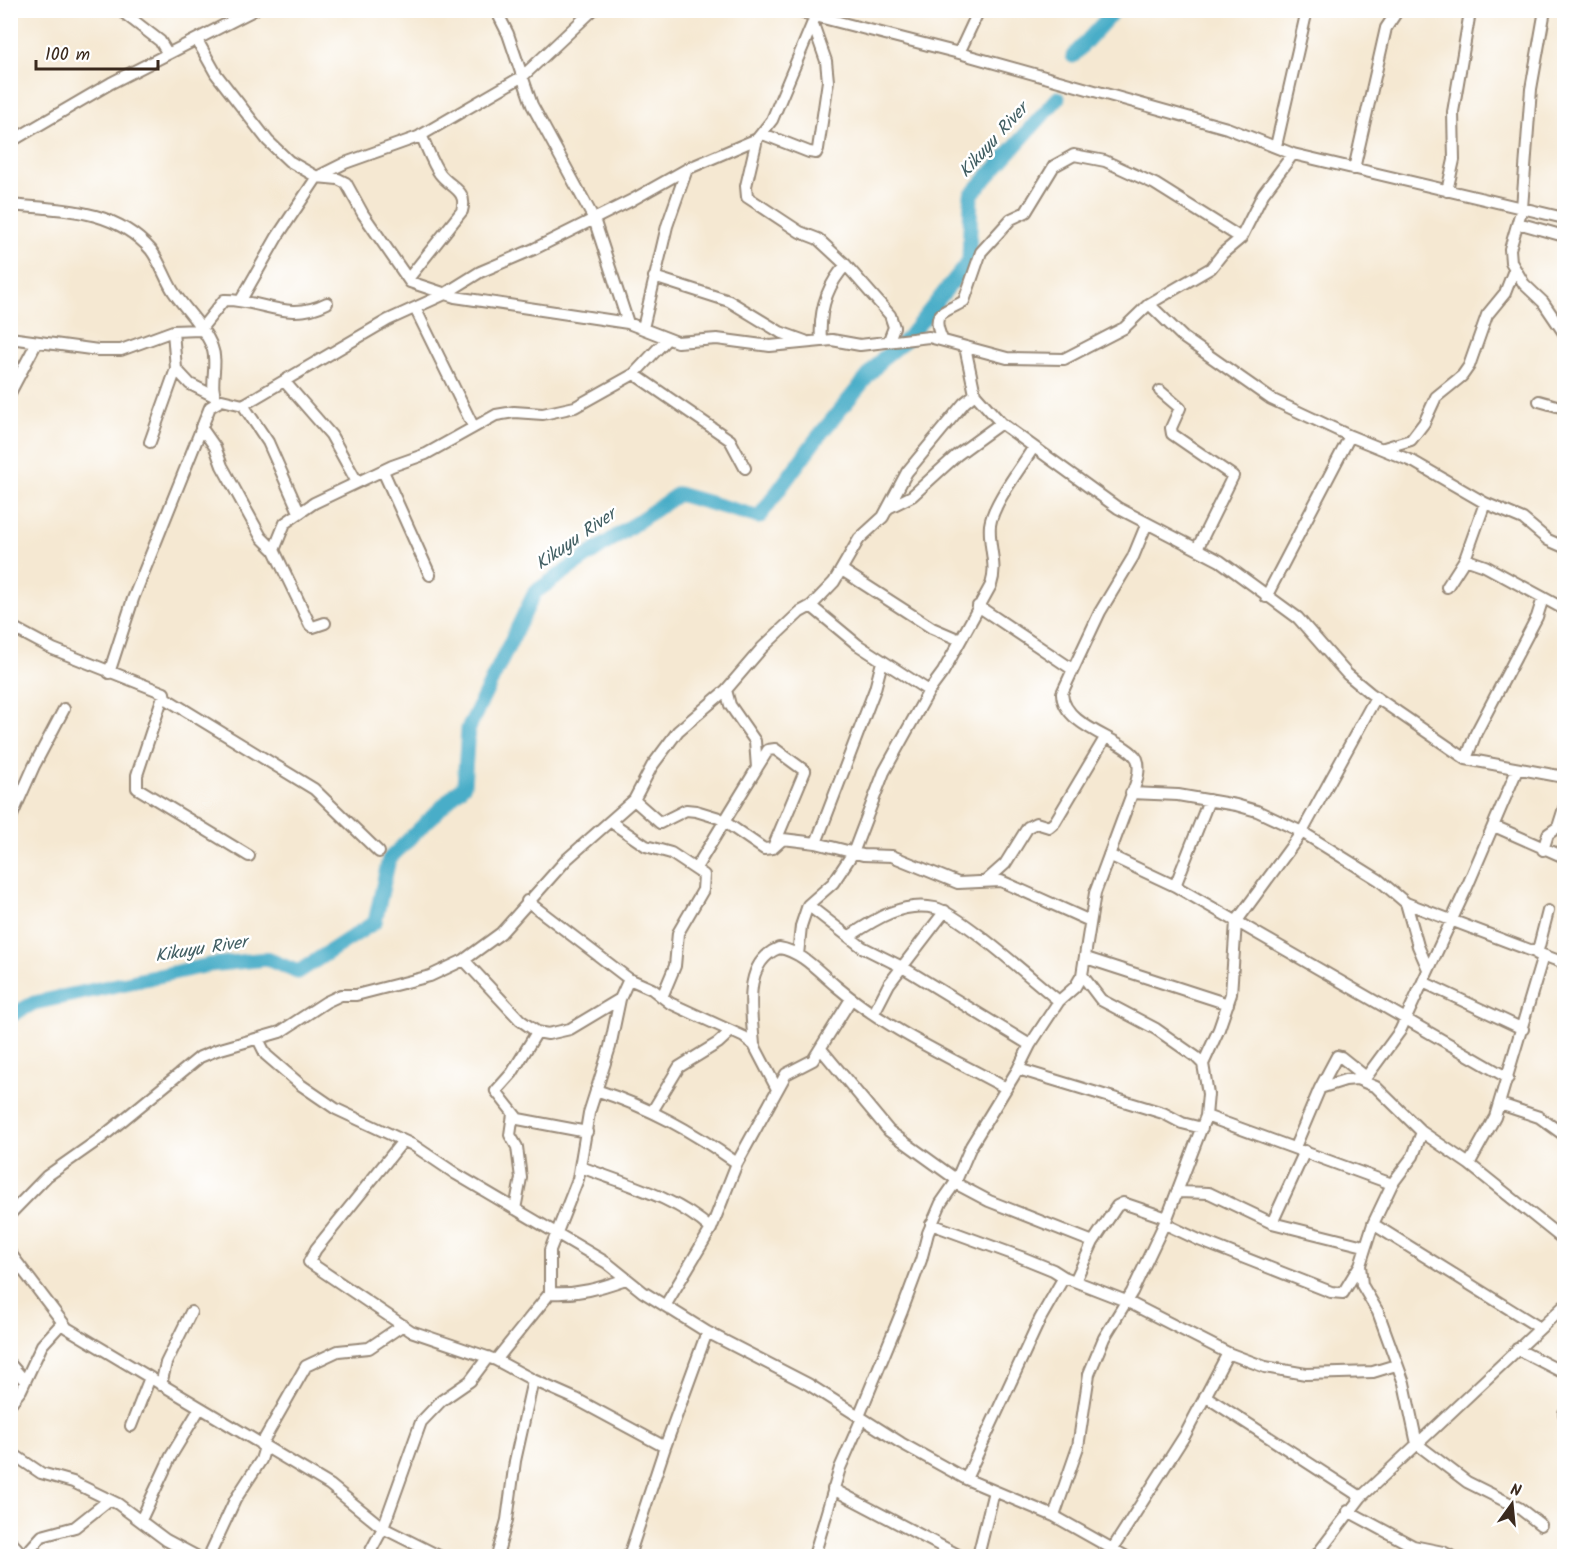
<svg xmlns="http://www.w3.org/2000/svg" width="1575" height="1567" font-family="Kalam,sans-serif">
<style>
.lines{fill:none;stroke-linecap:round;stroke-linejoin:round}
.river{stroke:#49adc8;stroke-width:15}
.minor-casing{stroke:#988978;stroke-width:14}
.minor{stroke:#fff;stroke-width:10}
.labels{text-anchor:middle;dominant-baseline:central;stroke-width:5;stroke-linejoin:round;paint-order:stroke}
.water-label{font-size:18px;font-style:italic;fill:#415e62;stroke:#fff}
</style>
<rect width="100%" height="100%" fill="#fff"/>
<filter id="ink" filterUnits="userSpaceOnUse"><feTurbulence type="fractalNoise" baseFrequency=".0167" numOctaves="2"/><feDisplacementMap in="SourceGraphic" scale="12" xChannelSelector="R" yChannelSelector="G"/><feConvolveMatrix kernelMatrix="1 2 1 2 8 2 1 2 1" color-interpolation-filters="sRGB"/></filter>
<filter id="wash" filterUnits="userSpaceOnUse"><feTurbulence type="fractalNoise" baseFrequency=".008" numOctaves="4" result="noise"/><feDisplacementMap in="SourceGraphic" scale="24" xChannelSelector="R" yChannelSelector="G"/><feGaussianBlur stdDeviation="1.35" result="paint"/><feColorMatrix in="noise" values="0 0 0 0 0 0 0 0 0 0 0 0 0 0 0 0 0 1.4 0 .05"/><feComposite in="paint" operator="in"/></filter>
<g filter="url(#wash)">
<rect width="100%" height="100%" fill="#f5e8d2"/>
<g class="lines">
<path class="river" d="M 1073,56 L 1115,10
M 10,1016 L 34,1003 L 209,965 L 267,959 L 298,972 L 375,922 L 389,859 L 464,785 L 468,729 L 535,592 L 678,494 L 759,517 L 817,438 L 883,358 L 908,338 L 969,261 L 971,195 L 1058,98"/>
</g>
</g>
<g filter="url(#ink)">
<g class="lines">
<defs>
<path id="minor" d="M 120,10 L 160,41 L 168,54
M 496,10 L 508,34 L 532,105 L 594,219 L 628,323
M 792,10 L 959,53 L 1227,128 L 1293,154 L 1564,218
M 1545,10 L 1531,89 L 1522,208 L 1510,249 L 1511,262 L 1524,284 L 1543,302 L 1564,333
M 197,40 L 216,74 L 268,141 L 289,161 L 317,177 L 338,179 L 346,183 L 363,214 L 410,282 L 455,297 L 628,323 L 677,342 L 717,339 L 770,346 L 832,340 L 860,345 L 929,337 L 1007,358 L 1064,359 L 1124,328 L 1149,304 L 1211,268 L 1223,253 L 1241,238 L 1263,194 L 1293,154
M 959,53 L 979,10
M 763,134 L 809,152 L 816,153 L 818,149 L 828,81 L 826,61 L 813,24
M 757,139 L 746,186 L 747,197 L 800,232 L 818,239 L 846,265 L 890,315 L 894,327 L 889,340
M 10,142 L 111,83 L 254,10
M 1276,146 L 1307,10
M 1354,169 L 1386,28 L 1398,10
M 1447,191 L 1454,160 L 1453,112 L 1470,12 L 1475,10
M 10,205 C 62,210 114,208 151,250 C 160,262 165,278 173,291 C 184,308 206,329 212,347 C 219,365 208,384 217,402
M 1518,223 L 1564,236
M 654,277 L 729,301 L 780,332 L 805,341
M 408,279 L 462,211 C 468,190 451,188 440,174 C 432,163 427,147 421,135
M 241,300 L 277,237 L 317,177 L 345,163 L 418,137 L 523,76 L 593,10
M 1149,304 L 1184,338 L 1271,399 L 1350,436 L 1414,462 L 1485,503 L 1523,519 L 1548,540 L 1564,547
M 415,308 L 473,426
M 643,328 L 667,226 L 687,169
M 10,338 L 98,350 L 121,350 L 173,331 L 200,330 L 224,300 C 261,299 288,323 327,303
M 942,339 C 929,310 946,313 964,301 L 981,252 L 1011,219 L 1026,212 L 1054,166 L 1074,155 L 1105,161 L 1155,184 L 1241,238
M 821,341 C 819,313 826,286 846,265
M 965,347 L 975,394 L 1001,423 L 1118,508 L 1220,561 L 1298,618 L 1347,674 L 1370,693 L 1466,759 L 1564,777
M 176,369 L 190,384 L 214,396
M 634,374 L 730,440 L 745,468
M 284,381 L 331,435 L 357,482
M 1160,391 L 1180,408 L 1171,428 L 1172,434 L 1233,476 L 1198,547
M 10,393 L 37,342
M 1539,401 L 1564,408
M 243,405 L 268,442 L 299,512
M 201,427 L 215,447 L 222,466 L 261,537 L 274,550 L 310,625 L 313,627 L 325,623
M 150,442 L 176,369 L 173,331
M 1384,448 L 1411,440 L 1424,423 L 1436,397 L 1462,376 L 1469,366 L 1487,315 L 1505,293 L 1514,270
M 383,471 L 430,575
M 888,508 L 912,496 L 957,455 L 1001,423
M 274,550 L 285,523 L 314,503 L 392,466 L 426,454 L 496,415 L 514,412 L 543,414 L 575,407 L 634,374 L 667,339
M 1465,559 L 1485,566 L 1564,609
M 842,570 L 932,628 L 960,640
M 1447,587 L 1465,559 L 1485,503
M 1266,597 L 1350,436
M 811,606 L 858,645 L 929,691
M 978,606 L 1072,669
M 10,626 L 53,649 L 164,693 L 165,698 L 314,789 L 379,852
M 109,673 L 133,599 L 210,407 L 222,400 L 243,405 L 388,320 L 443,295 L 480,272 L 534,249 L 632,200 L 687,169 L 757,139 L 772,120 L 816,15
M 164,693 L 137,775 L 137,788 L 249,856
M 1466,759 L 1476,733 L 1537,617 L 1543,598
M 758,766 L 768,750 L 775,749 L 805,771 L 774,845
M 1131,793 L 1178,795 L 1236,805 L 1257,811 L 1302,832 L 1379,880 L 1406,903 L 1418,946 L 1428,969
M 634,800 L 660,823 L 686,810 L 696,811 L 719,818 L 764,849 L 773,848 L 783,839 L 816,843 L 863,855 L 892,856 L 958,883 L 1001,881 L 1090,921
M 10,820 L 34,766 L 64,709
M 611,822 L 646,846 L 671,853 L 704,875 L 703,890 L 678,933 L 675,966 L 662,997
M 1494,826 L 1564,857
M 816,843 L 875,689 L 882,662
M 1543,850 L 1548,834 L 1558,827 L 1564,808
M 1109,855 L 1175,886 L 1508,1078
M 696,868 L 757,768 L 755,741 L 730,705 L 726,690
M 987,880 L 1005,864 L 1028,827 L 1036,823 L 1049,827 L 1055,822 L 1105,738
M 1175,886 L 1209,800
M 527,901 L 629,979 L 652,989 L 670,1003 L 744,1037 L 754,1045 L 777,1089
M 1406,903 L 1564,963
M 808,905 L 862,947 L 904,968 L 1030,1045
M 850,936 C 875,919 903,901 935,908 C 959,913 1035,982 1059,1001
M 1537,954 L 1548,911
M 798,955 L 801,926 L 808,905 L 833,883 L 853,853 L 884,772 L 929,691 L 943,672 L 991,585 C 998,565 988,546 990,525 C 993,503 1021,468 1033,448
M 1086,958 L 1228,1004
M 464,960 L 520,1020 L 537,1032 L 548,1034 L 570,1029 L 620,999
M 1423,982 L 1523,1029
M 874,1013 L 889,984 L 945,911
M 537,1032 L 512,1073 L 496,1091 L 518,1119 L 587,1132
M 258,1039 L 266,1055 L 301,1085 L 336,1109 L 413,1145 L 456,1174 L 607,1263 L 643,1292 L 707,1332 L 808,1384 L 901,1443 L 966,1479 L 1054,1516 L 1125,1556
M 754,1045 C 752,1014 741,963 779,948 C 801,951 819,972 836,986 C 885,1028 949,1057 1006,1088
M 821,1049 L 889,1131 L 957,1180
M 1203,1064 L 1219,1029 L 1231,994 L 1236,922 L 1302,832 L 1376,697
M 1018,1069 L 1163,1113 L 1182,1123 L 1202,1128
M 1364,1080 L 1400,1031 L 1467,887 L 1517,770
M 1320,1088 L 1345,1080 L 1357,1079 L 1376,1087 L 1422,1132 L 1469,1164 L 1564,1240
M 596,1090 C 651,1108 690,1130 737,1163
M 1500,1104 L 1539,1117 L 1564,1135
M 653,1110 L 679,1067 L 718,1043 L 731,1031
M 513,1114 L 510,1135 L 517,1147 L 521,1178 L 515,1209
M 1206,1116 L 1392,1184
M 1422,1132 L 1413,1156 L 1392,1184 L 1373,1224 L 1360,1265 L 1362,1285 L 1378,1312 L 1404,1383 L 1417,1444 L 1467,1482 L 1519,1508 L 1541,1525
M 403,1141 L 316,1249 L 309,1262 L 411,1331 L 496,1360 L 533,1380 L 576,1399 L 665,1447
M 1295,1147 L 1320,1088 L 1337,1056 L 1341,1057 L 1366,1077
M 1469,1164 L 1495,1117 L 1543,956
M 581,1167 C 625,1184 676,1197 711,1229
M 955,1183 L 989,1201 L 1093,1242
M 1178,1192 L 1209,1193 L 1272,1223 L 1364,1246
M 10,1214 L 47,1176 L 101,1138 L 200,1057 L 217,1050 L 280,1032 L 326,1002 L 341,995 L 356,995 L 430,976 L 464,960 L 501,933 L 567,859 L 634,800 L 652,766 L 678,731 L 726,690 L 762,648 L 800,612 L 811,606 L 834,582 L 859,539 L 883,517 L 907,472 L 964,403 L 975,394
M 1272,1223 L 1305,1151
M 931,1224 L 1021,1257 L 1053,1270 L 1064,1277 L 1126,1301 L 1228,1353 L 1265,1367 L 1306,1374 L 1373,1372 L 1396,1365
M 1165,1224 L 1199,1240 L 1331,1292 L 1343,1293 L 1360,1265
M 1373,1224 L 1540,1328
M 10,1253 L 67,1328 L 330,1485 L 383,1528 L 439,1556
M 1075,1281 L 1093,1242 L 1117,1206 L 1123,1203 L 1167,1218
M 550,1293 C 578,1295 600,1288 626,1279
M 665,1306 L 711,1229 L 737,1163 L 786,1074 L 813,1060 L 851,999
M 1517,1349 L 1564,1373
M 496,1360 L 550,1293 L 550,1250 L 578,1179 L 589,1113 L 610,1047 L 620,999 L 629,979
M 10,1364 L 25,1381
M 161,1385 L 166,1363 L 191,1312
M 1205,1396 L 1361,1497
M 10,1404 L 21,1390 L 42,1345 L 62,1323
M 1564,1413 L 1564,1414
M 859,1416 L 902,1311 L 921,1260 L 928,1233 L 941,1203 L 955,1183 L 971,1146 L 1018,1069 L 1030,1045 L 1059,1001 L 1075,987 L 1082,975 L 1095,893 L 1136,783 C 1138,776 1140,766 1137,759 C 1126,739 1063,728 1062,693 L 1100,612 L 1133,557 L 1147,523
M 131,1426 L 149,1380
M 261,1445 L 306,1366 L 338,1351 L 369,1348 L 403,1325
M 10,1452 L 41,1473 L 73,1482 L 118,1504 L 166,1540 L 196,1556
M 966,1479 L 1040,1319 L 1064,1277
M 833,1489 L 960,1556
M 1348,1511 L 1413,1546 L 1443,1552 L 1451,1556
M 1054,1516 L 1078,1447 L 1089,1374 L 1104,1338 L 1132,1292 L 1167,1218 L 1206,1116 L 1208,1094 L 1203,1064 L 1196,1057 L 1156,1029 L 1101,1000 L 1082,975
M 141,1520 L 171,1456 L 200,1408
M 10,1541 L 24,1556
M 1113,1548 L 1185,1435 L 1228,1353
M 24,1556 L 42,1536 L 75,1527 L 109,1500
M 209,1556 L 235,1500 L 261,1460 L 265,1447
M 368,1556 L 383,1528 L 421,1422 L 441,1401 L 470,1381 L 488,1357
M 497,1556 L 507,1520 L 515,1461 L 533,1380
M 629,1556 L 665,1447 L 707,1332
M 814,1556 L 840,1468 L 862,1418
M 978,1556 L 994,1491
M 1316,1556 L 1361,1497 L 1564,1306"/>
</defs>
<use href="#minor" class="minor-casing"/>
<use href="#minor" class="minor"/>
</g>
</g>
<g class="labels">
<g class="water-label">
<text transform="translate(994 141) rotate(-48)">Kikuyu River</text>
<text transform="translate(576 540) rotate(-35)">Kikuyu River</text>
<text transform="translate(201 950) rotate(-9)">Kikuyu River</text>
</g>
</g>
<rect width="1575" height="1567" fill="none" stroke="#fff" stroke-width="36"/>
<g transform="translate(1512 1504) rotate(15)" stroke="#ffffff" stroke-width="4.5" paint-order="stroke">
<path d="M0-4.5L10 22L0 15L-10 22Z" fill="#3b2a1e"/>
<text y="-9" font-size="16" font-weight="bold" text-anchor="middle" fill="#3b2a1e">N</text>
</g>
<path d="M36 60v9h122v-9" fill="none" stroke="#3b2a1e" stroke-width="3"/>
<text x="45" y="60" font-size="18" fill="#3b2a1e" stroke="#ffffff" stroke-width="4.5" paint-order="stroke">100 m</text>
</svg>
